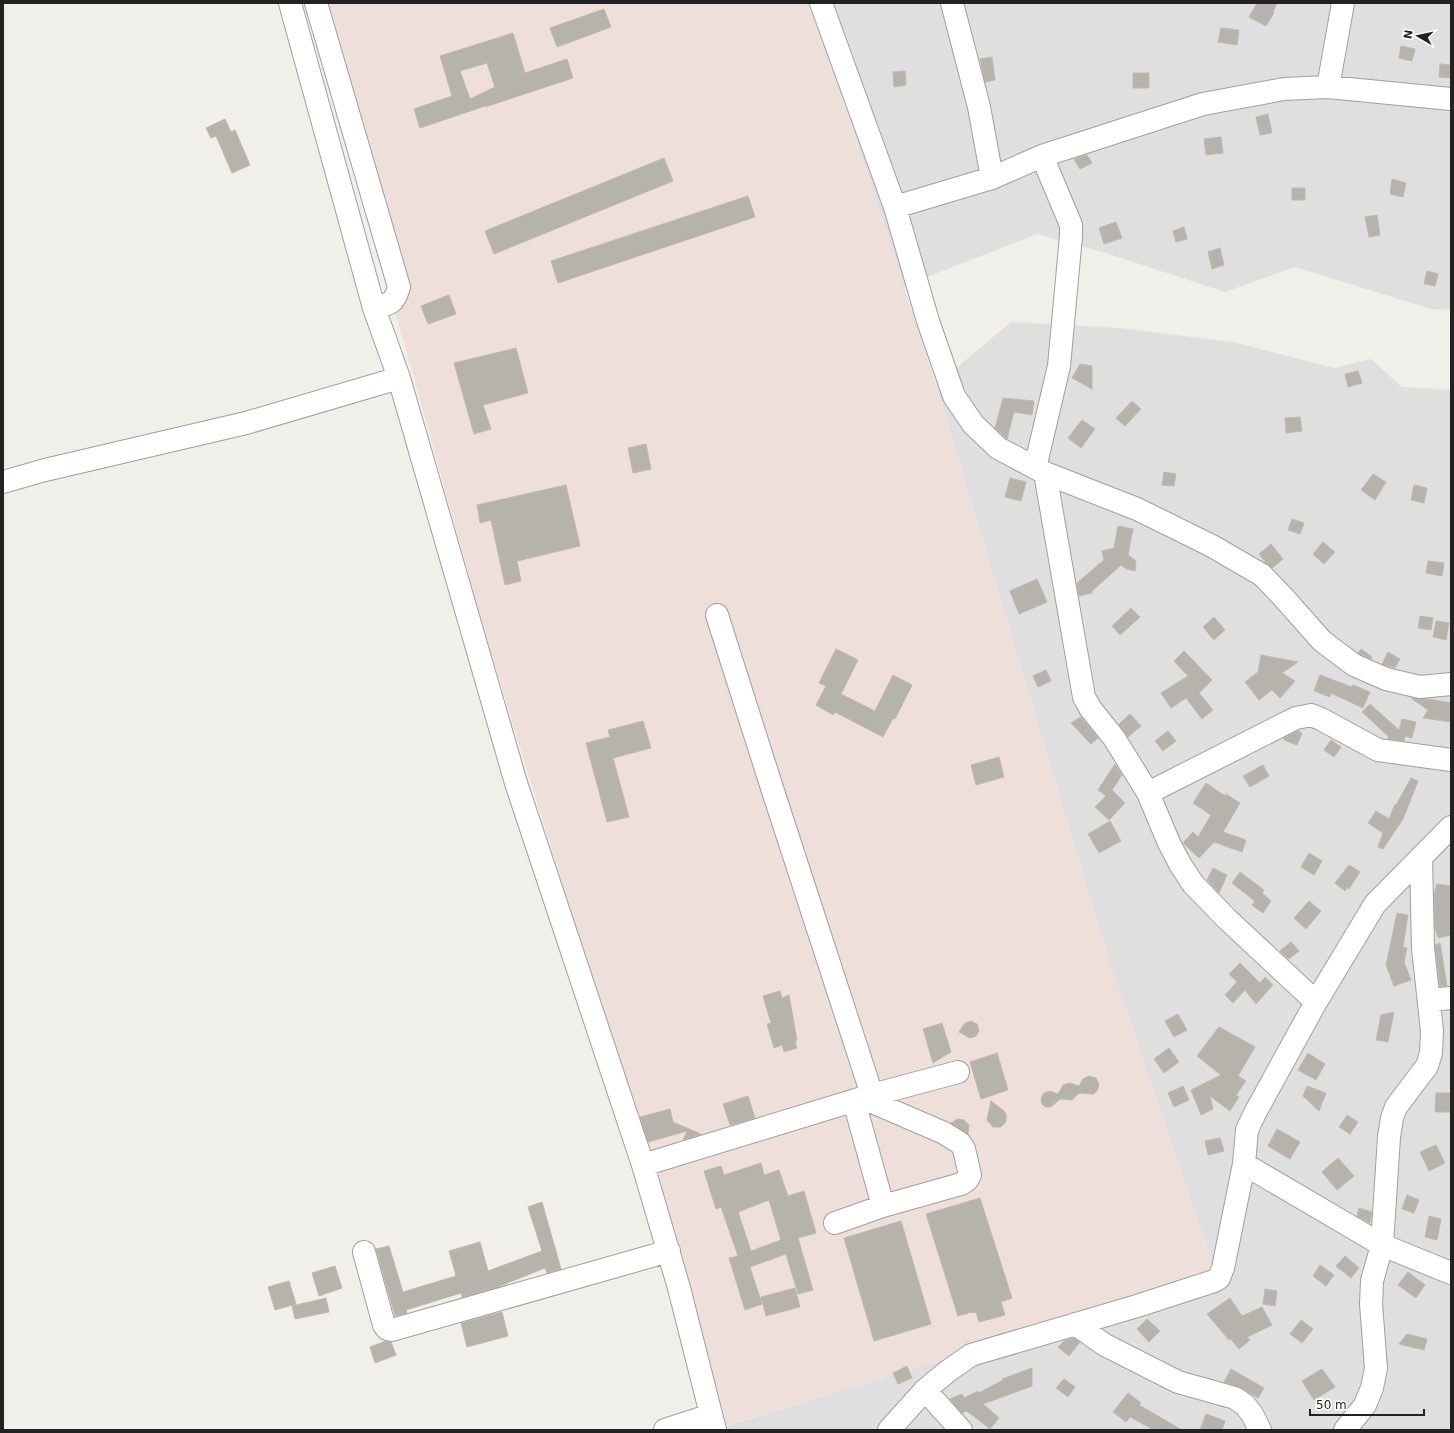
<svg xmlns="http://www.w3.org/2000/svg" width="1454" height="1433" font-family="'DejaVu Sans',sans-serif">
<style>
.residential{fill:#dfdfdf}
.commercial{fill:#efdfdb}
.building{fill:#b6b2ac;stroke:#c1b9ad;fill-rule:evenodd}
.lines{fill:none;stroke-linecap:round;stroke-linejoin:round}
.minor-casing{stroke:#9f9f9f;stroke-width:24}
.minor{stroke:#fff;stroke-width:22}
</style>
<rect width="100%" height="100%" fill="#f1efea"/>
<path class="residential" d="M 812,3 L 1451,3 L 1451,310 L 1431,309 L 1295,267 L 1225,292 L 1106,253 L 1037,234 L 904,286 Z
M 1011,322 L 1120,328 L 1233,342 L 1334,368 L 1371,359 L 1402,387 L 1451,390 L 1451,1430 L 712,1430 L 1217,1276 L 1110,964 L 936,385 Z"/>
<path class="commercial" d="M 305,3 L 812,3 L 936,385 L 1110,964 L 1217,1277 L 723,1426 L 646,1158 L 484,630 L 407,353 Z"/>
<path class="building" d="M 1257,3 L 1277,3 L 1273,12 L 1274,13 L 1266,26 L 1249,17 Z
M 604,9 L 611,27 L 557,47 L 550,28 Z
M 1221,28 L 1239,30 L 1237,45 L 1218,42 Z
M 513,33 L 525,73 L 567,59 L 573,78 L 485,107 L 485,106 L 420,128 L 414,109 L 452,96 L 440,56 ZM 487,63 L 495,87 L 470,99 L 460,71 Z
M 1401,46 L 1415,49 L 1412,61 L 1399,58 Z
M 992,57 L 995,80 L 985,82 L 980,59 Z
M 1440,64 L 1451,65 L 1451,78 L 1439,77 Z
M 905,71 L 906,85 L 894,87 L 893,72 Z
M 1133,73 L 1149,73 L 1149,88 L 1133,88 Z
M 1268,114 L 1272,133 L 1260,135 L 1256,117 Z
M 225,119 L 231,132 L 235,130 L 250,165 L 232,173 L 216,136 L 211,138 L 206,128 Z
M 1221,137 L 1223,153 L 1206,155 L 1204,139 Z
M 1087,155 L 1092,163 L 1080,169 L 1074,159 Z
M 664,158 L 673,181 L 494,254 L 485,231 Z
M 1392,179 L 1406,183 L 1403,197 L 1390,194 Z
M 1292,188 L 1305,188 L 1305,200 L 1292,200 Z
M 748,196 L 755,217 L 558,283 L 551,261 Z
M 1377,215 L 1380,235 L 1369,237 L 1365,217 Z
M 1116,222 L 1122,238 L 1104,244 L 1099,228 Z
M 1184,227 L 1187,239 L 1176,242 L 1173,231 Z
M 1220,248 L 1224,265 L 1212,269 L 1208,252 Z
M 1427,271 L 1438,274 L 1435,286 L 1424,284 Z
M 449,295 L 456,314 L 428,324 L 421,306 Z
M 516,348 L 528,393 L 483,405 L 491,429 L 474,434 L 454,363 Z
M 1080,364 L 1092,366 L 1092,389 L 1072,378 Z
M 1358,371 L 1362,383 L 1348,387 L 1345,374 Z
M 1003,398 L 1034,401 L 1032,415 L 1014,412 L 1007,439 L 995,428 Z
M 1132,401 L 1141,409 L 1125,426 L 1116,418 Z
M 1300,417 L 1302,431 L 1286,433 L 1285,418 Z
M 1082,420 L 1095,429 L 1081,448 L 1068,438 Z
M 646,444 L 651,469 L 633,473 L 628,448 Z
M 1164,472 L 1176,474 L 1174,486 L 1162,485 Z
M 1373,474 L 1386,482 L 1375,500 L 1361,490 Z
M 1010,478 L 1026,482 L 1021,501 L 1005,497 Z
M 566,485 L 580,546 L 517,561 L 521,581 L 505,585 L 491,520 L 480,523 L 477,505 Z
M 1414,485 L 1427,488 L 1424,503 L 1411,500 Z
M 1292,519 L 1304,523 L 1300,534 L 1288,530 Z
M 1118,526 L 1133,529 L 1128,555 L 1136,561 L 1135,571 L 1127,569 L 1121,565 L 1092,591 L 1092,593 L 1079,596 L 1077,583 L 1104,560 L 1102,551 L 1114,548 Z
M 1323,542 L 1335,552 L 1324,564 L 1313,554 Z
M 1271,544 L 1283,559 L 1272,568 L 1266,563 L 1259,554 Z
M 1428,561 L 1444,563 L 1442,576 L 1426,573 Z
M 1037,579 L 1047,602 L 1019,614 L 1010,591 Z
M 1131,608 L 1140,617 L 1120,635 L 1112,626 Z
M 1420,616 L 1433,618 L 1431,630 L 1418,628 Z
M 1214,617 L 1225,630 L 1214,640 L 1203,627 Z
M 1436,621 L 1449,623 L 1446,640 L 1433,637 Z
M 836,649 L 858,660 L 841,694 L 875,711 L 893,675 L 912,685 L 895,719 L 893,718 L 883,737 L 835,712 L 833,715 L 816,705 L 826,686 L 819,683 Z
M 1361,649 L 1372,657 L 1371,659 L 1358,653 Z
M 1184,651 L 1212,680 L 1199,693 L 1213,710 L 1202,719 L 1186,698 L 1171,708 L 1161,693 L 1188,676 L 1174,661 Z
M 1388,652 L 1400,659 L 1395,668 L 1382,664 Z
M 1261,655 L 1298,662 L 1282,673 L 1295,681 L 1280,698 L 1272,690 L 1259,700 L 1245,682 L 1258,672 Z
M 1046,670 L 1051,681 L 1038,687 L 1033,676 Z
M 1320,675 L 1352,687 L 1353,685 L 1370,692 L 1363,708 L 1331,693 L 1330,697 L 1314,691 Z
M 1411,698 L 1421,699 L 1429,699 L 1451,703 L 1451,722 L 1423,718 L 1428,710 Z
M 1370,704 L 1399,730 L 1402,719 L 1416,722 L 1412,738 L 1405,736 L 1404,741 L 1388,739 L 1388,736 L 1362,712 Z
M 1130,714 L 1141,726 L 1128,737 L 1119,724 Z
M 1081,717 L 1098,738 L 1091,744 L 1071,723 Z
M 643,721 L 651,748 L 613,758 L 629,817 L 607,822 L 586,743 L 610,737 L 608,730 Z
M 1168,731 L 1176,741 L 1163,751 L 1155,741 Z
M 1298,731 L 1302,733 L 1297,745 L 1284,740 L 1284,738 Z
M 1331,740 L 1341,747 L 1334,757 L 1324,750 Z
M 999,757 L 1004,777 L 976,785 L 971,765 Z
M 1115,764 L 1122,775 L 1112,790 L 1125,803 L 1109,820 L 1095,807 L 1106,796 L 1098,790 Z
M 1263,765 L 1269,776 L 1250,787 L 1243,776 Z
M 1411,778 L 1418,781 L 1403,819 L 1383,849 L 1378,847 L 1383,833 L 1368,823 L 1376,811 L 1389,819 L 1395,804 L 1396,805 Z
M 1206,783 L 1225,796 L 1226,794 L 1240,803 L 1223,832 L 1246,840 L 1242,852 L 1214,842 L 1199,858 L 1183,843 L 1193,832 L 1198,837 L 1211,815 L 1193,803 Z
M 1110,821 L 1121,841 L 1099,853 L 1088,834 Z
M 1309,853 L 1322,861 L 1314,875 L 1301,867 Z
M 1349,865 L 1360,872 L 1349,889 L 1348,887 L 1345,891 L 1335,883 Z
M 1213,868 L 1227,875 L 1219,893 L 1207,880 Z
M 1240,872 L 1264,890 L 1262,893 L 1271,901 L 1263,913 L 1252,905 L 1255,901 L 1232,883 Z
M 1437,884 L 1451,886 L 1451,935 L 1438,938 L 1435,928 L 1434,894 Z
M 1309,901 L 1321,911 L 1306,929 L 1294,918 Z
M 1397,913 L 1408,915 L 1403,947 L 1407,948 L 1404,962 L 1411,980 L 1394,986 L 1386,965 Z
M 1291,942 L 1299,951 L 1289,959 L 1280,951 Z
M 1440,943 L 1447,986 L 1440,986 L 1435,945 Z
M 1240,963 L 1260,983 L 1265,977 L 1273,985 L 1256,1004 L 1245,990 L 1233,1003 L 1225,995 L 1237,982 L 1229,974 Z
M 780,991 L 782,998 L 789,995 L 797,1040 L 795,1041 L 797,1048 L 784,1052 L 782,1045 L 774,1048 L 767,1024 L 771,1023 L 763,996 Z
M 1394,1012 L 1388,1042 L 1376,1040 L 1381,1015 Z
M 1178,1014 L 1187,1030 L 1174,1037 L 1165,1021 Z
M 971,1021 L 977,1024 L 979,1031 L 976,1036 L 970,1038 L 959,1032 L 965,1023 Z
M 942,1023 L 951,1052 L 933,1063 L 923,1029 Z
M 1219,1027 L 1255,1047 L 1238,1076 L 1246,1081 L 1236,1095 L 1239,1097 L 1230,1111 L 1210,1096 L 1213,1109 L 1201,1115 L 1191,1090 L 1221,1075 L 1197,1056 Z
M 1169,1048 L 1179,1062 L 1164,1073 L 1154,1059 Z
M 997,1053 L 1008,1090 L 981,1099 L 970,1062 Z
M 1308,1053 L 1325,1064 L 1316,1080 L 1298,1070 Z
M 1089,1076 L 1096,1078 L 1099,1085 L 1097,1091 L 1094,1094 L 1079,1093 L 1072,1100 L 1060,1099 L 1051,1107 L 1045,1107 L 1042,1104 L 1041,1098 L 1044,1093 L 1050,1091 L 1058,1094 L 1063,1085 L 1066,1084 L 1070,1083 L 1079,1086 L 1083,1079 Z
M 1183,1086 L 1189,1100 L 1174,1107 L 1168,1093 Z
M 1307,1086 L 1326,1093 L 1319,1111 L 1303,1096 Z
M 1436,1093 L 1451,1093 L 1451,1112 L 1435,1112 Z
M 748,1096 L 755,1118 L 730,1125 L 723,1104 Z
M 991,1101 L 1004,1111 L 1006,1114 L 1006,1122 L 1001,1127 L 993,1127 L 987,1120 Z
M 670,1109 L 673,1122 L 701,1134 L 683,1140 L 687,1131 L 648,1142 L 640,1117 Z
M 1347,1115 L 1358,1122 L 1350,1134 L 1339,1127 Z
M 957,1119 L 964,1120 L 969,1125 L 968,1134 L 951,1123 Z
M 1277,1129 L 1300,1142 L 1290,1159 L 1268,1146 Z
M 1220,1138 L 1224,1151 L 1208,1155 L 1205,1141 Z
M 1436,1145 L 1445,1163 L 1429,1171 L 1420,1152 Z
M 1338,1158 L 1354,1176 L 1337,1190 L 1322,1172 Z
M 761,1163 L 764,1175 L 779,1170 L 788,1196 L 804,1191 L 816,1233 L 798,1238 L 813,1290 L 798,1294 L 786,1254 L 750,1267 L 762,1304 L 745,1310 L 729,1258 L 738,1256 L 721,1207 L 716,1209 L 704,1171 L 721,1166 L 724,1175 ZM 769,1200 L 781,1240 L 751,1251 L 738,1212 Z
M 1407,1195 L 1419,1200 L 1414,1213 L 1402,1209 Z
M 980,1198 L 1012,1298 L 1001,1302 L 1005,1315 L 979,1322 L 976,1312 L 973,1313 L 972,1312 L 958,1316 L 926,1214 Z
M 542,1202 L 561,1269 L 547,1273 L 545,1268 L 495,1288 L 462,1297 L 461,1293 L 406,1310 L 407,1313 L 395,1316 L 376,1249 L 389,1246 L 403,1292 L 456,1276 L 449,1251 L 480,1242 L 488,1271 L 542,1251 L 528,1207 Z
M 1359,1208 L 1372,1212 L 1370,1223 L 1357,1216 Z
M 1429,1216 L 1441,1219 L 1437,1240 L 1425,1237 Z
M 901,1221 L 931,1324 L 874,1341 L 844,1238 Z
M 1345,1256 L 1359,1268 L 1351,1278 L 1336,1266 Z
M 1320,1265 L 1334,1275 L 1326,1286 L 1313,1276 Z
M 335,1266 L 342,1288 L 319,1296 L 312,1273 Z
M 1408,1272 L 1425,1285 L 1416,1298 L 1398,1285 Z
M 289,1281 L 296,1304 L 275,1310 L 268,1287 Z
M 795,1288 L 800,1307 L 766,1316 L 761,1297 Z
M 1265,1289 L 1277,1291 L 1275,1306 L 1263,1304 Z
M 326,1298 L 329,1312 L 295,1319 L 292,1306 Z
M 1230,1298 L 1242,1316 L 1262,1307 L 1272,1325 L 1247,1337 L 1250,1340 L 1239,1349 L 1230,1338 L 1229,1340 L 1207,1314 Z
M 502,1312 L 508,1336 L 467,1347 L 461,1323 Z
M 1147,1319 L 1160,1331 L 1149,1342 L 1137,1329 Z
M 1301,1320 L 1313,1329 L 1302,1343 L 1290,1334 Z
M 1407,1334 L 1427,1339 L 1424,1350 L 1399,1344 Z
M 1073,1338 L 1080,1342 L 1069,1356 L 1058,1347 L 1064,1341 Z
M 386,1341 L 391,1342 L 396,1355 L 375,1363 L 370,1347 Z
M 907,1366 L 912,1378 L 898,1384 L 893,1373 Z
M 1032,1368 L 1032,1386 L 983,1404 L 999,1418 L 990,1429 L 967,1411 L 962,1413 L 950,1399 L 962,1394 L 964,1398 L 978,1391 L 979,1393 L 1003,1380 L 1002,1379 Z
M 1231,1369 L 1264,1388 L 1258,1398 L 1242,1388 L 1224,1382 Z
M 1322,1369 L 1335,1387 L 1314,1400 L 1302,1381 Z
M 1064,1379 L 1075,1387 L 1068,1397 L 1056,1388 Z
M 1128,1393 L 1141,1403 L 1139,1405 L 1182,1430 L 1154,1430 L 1130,1417 L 1126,1422 L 1113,1412 Z
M 1206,1414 L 1225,1421 L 1222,1430 L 1200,1430 Z"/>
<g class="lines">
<defs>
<path id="minor" d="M 290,3 L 374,308 L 399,378 L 516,783 L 643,1165 L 679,1288 L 715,1430
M 316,3 L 399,287 C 394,304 390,304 374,308
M 821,3 L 895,207 L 928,321 L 954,396 L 973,424 L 998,448 L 1045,473 L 1137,509 L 1212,546 L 1262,575 L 1284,598 L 1322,641 L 1354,665 L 1386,679 L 1420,687 L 1451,684
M 952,3 L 979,107 L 992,178
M 1328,87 L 1343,3
M 895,207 L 992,178 L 1042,156 L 1203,104 L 1284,89 L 1328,87 L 1451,99
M 1035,468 L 1059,366 L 1071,236 L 1071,225 L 1042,156
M 1045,473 L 1084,697 L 1090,708 L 1114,738 L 1148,793 L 1169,843 L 1180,864 L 1193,884 L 1227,919 L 1316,1002
M 3,482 L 45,470 L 246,423 L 399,378
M 717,615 L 772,788 L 872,1095
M 1148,793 L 1296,718 L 1311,715 L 1321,719 L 1378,750 L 1451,760
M 1451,827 L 1375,904 L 1316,1002 L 1255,1113 L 1247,1130 L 1244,1164 L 1382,1245 L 1451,1273
M 1429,1000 L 1451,998
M 854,1101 L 883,1206
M 643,1165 L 872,1095 L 958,1072
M 835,1223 L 883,1206 L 961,1184 L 967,1180 L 970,1175 L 964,1149 L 960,1143 L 944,1133 L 863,1098
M 364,1252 L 384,1325 L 387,1329 L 392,1330 L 669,1251
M 1075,1324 L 1105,1345 L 1178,1382 L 1235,1398 L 1245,1405 L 1252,1414 L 1260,1430
M 925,1390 L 948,1371 L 971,1355 L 1137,1306 L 1214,1281 L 1219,1278 L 1223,1268 L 1244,1164
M 665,1430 L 711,1415
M 889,1430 L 925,1390 L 961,1430
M 1345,1430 L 1365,1405 L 1372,1388 L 1376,1368 L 1371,1304 L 1372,1281 L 1382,1245 L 1389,1137 L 1392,1118 L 1396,1107 L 1427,1066 L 1431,1053 L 1432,1031 L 1423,948 L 1421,857"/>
</defs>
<use href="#minor" class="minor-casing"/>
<use href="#minor" class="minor"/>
</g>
<rect width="1454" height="1433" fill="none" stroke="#222222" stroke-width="8"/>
<g transform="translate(1418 36) rotate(279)" stroke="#ffffff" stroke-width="3" paint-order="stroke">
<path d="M0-3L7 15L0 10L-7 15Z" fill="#222222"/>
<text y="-6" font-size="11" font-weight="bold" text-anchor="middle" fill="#222222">N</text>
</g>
<path d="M1310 1409v6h114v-6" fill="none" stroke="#222222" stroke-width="2"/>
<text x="1316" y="1409" font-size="12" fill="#222222" stroke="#ffffff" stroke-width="3" paint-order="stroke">50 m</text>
</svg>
